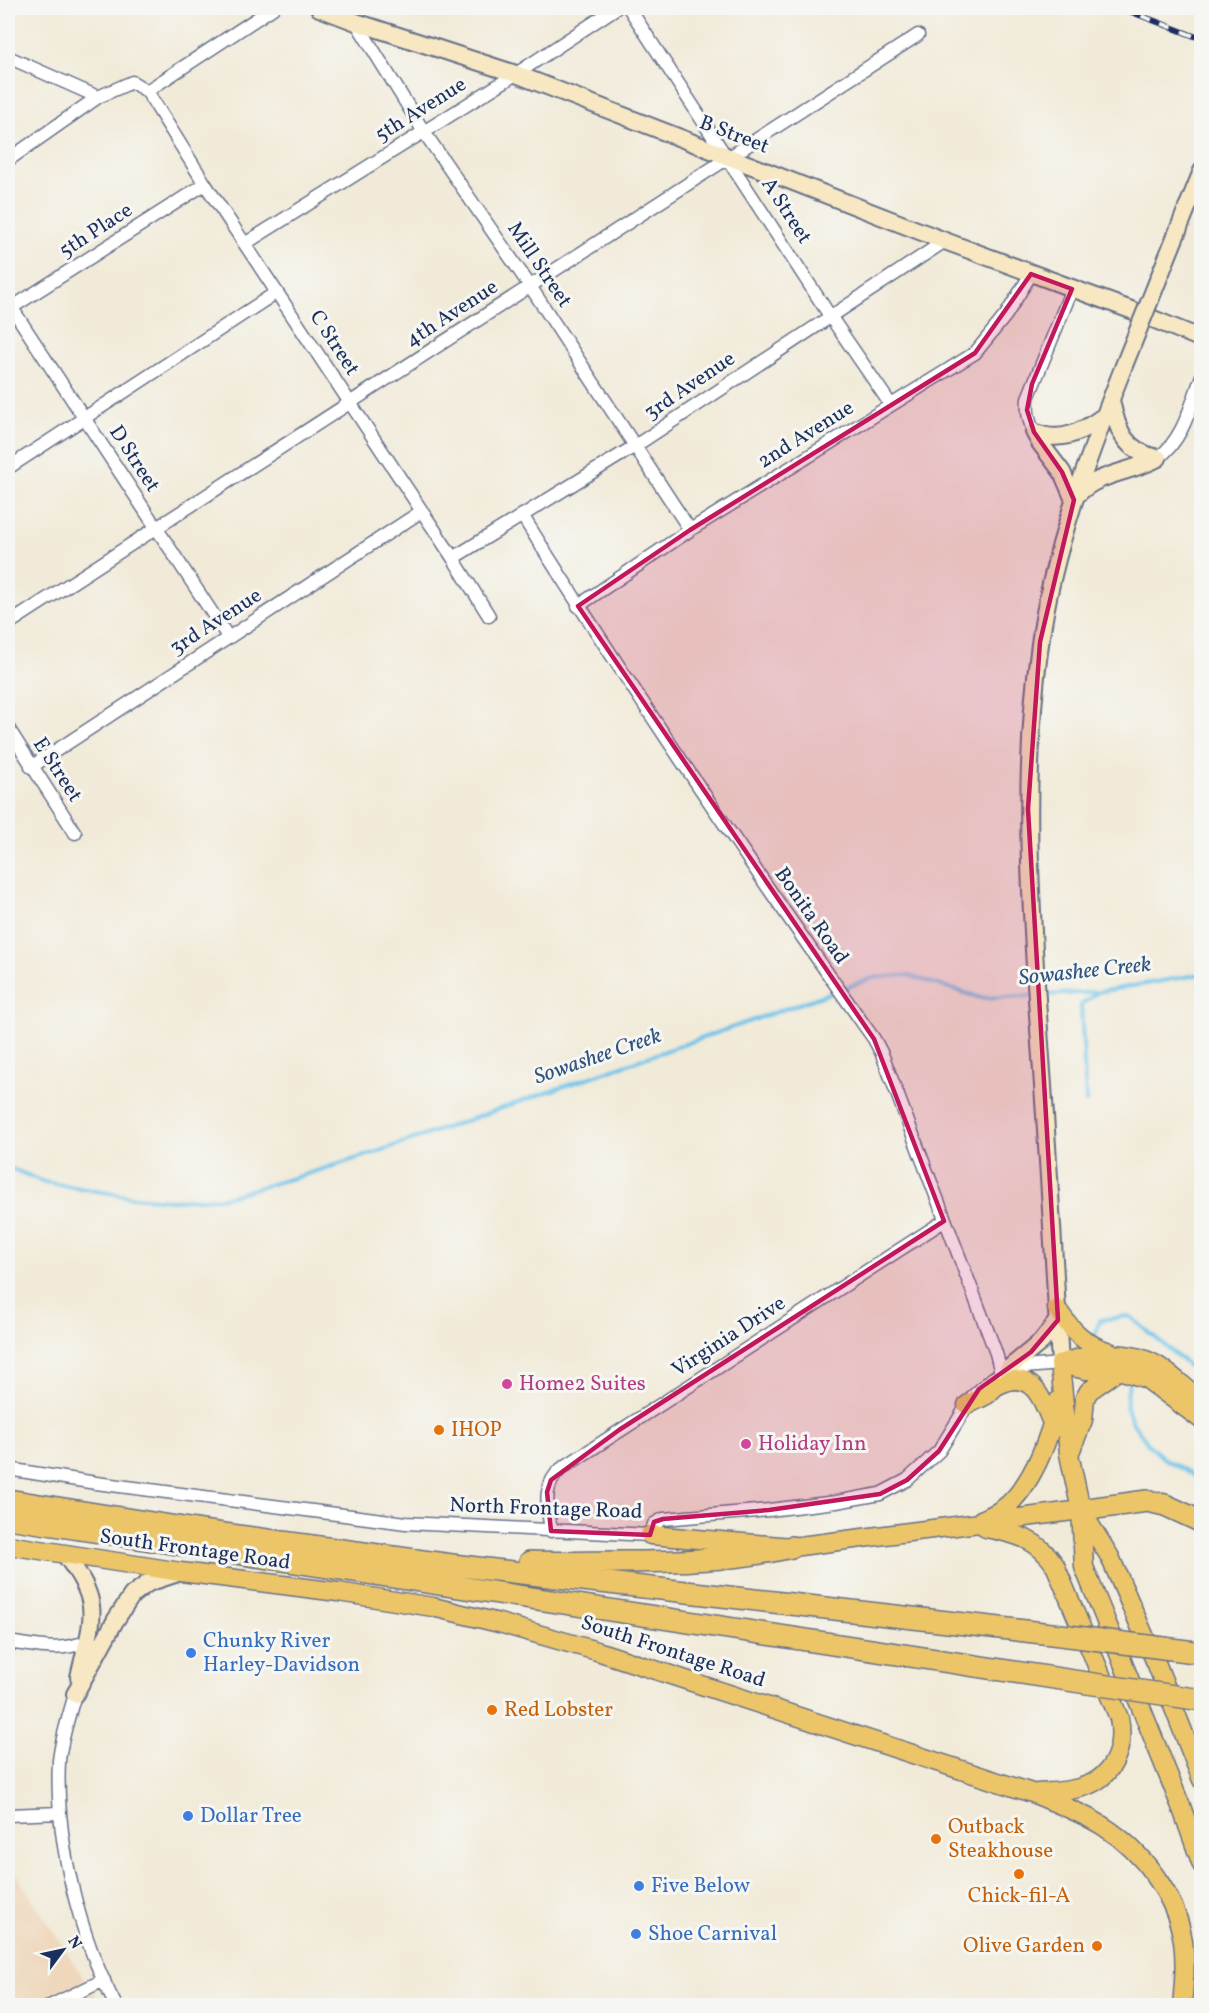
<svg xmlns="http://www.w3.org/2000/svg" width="1209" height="2013" font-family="Vollkorn,serif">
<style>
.built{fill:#eed7bb}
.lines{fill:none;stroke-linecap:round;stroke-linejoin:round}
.stream{stroke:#6cc3e9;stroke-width:4}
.street-casing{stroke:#667089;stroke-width:15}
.secondary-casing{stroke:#667089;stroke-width:20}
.primary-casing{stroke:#667089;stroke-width:21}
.highway-casing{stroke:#667089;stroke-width:24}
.street{stroke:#fff;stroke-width:12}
.secondary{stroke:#f7e8c3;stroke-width:16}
.primary{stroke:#ecc569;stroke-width:18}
.highway{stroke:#ecc569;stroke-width:21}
.rail-casing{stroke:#1b2f5e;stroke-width:6}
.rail{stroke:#f6f6f2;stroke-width:4;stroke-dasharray:11;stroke-linecap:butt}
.secondary-bridge-casing{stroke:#667089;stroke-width:20;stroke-linecap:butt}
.highway-bridge-casing{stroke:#667089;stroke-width:24;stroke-linecap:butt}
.secondary-bridge{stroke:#f7e8c3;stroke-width:16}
.highway-bridge{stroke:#ecc569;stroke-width:21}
.marked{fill:#c2185b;fill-opacity:0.2;stroke:#c2185b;stroke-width:4.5;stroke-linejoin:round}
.hotel-dot{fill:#d1479c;stroke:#f6f6f2;stroke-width:2}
.food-dot{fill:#e8710a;stroke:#f6f6f2;stroke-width:2}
.shop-dot{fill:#3f7fe0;stroke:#f6f6f2;stroke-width:2}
.labels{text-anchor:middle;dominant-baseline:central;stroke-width:6;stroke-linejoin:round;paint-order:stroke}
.street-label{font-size:21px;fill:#1b2f5e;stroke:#f6f6f2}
.hotel-label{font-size:21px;fill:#b23c85;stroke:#f6f6f2;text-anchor:start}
.food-label{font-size:21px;fill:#c56008;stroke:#f6f6f2;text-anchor:start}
.shop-label{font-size:21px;fill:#366cbe;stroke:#f6f6f2;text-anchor:start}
.water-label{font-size:22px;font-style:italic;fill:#2f5481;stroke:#f6f6f2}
</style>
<rect width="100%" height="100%" fill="#f6f6f2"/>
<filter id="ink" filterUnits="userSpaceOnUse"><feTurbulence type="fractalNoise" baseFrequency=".0167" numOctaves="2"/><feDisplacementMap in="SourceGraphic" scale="12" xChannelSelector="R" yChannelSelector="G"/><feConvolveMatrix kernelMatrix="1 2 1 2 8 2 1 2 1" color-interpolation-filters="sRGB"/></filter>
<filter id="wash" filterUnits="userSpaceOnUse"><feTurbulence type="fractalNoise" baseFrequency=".008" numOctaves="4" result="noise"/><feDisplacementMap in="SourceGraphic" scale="24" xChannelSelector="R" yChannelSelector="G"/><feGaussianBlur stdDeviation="1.35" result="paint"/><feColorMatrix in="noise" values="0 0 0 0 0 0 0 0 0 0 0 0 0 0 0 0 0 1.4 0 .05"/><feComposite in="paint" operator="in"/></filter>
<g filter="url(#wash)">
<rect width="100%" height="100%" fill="#f1ead8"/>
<path class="built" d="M 8,1862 L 101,2005 L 8,2005 Z"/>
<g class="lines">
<path class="stream" d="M 1042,995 L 1098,992 L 1202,974
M 1086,1102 L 1081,1005 L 1096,994
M 8,1167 L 44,1182 L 132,1197 L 171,1200 L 222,1198 L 304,1175 L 374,1153 L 873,978 L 907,975 L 981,998 L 1032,996
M 1094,1338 L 1100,1320 L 1128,1316 L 1132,1318 L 1202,1377
M 1129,1382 L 1126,1407 L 1133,1423 L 1148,1444 L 1163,1458 L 1202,1480"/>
</g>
</g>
<g filter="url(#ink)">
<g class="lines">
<defs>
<path id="street" d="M 629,8 L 830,316 L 891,405
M 356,22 L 424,132 L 530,286 L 690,530
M 8,57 L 98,97
M 147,91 L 205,184 L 453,558 L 489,616
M 8,160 L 98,97 L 132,82 L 147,91 L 273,8
M 246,243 L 516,74 L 616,8
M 8,302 L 228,637
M 8,310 L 205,184
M 1034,432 C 1028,420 1027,411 1028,398 L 1072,289
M 1158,458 C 1184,439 1191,404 1202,376
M 8,468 L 277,292
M 522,515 C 633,693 752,867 874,1039 L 882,1054 L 996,1353 L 1001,1373
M 453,558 L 635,446 L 945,241
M 578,606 L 690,530 L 975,353 L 1006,315 L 1031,274
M 8,624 L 918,35
M 8,728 L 75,833
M 31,767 L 422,511
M 8,1469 L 96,1483 L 406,1523 L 650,1535 L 654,1524 L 663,1519 L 769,1510 L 836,1502 L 880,1494 L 907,1480 L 939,1451 L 973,1396 L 993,1378 L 1013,1368 L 1060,1364
M 551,1531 C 548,1507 541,1487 561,1469 L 944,1221
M 8,1642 C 37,1646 59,1653 88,1641
M 75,1694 C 69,1716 61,1739 59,1761 C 55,1840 79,1936 116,2006
M 8,1815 L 60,1813
M 50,2006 L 104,1980"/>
<path id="secondary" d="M 319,8 L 356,22 L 516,74 L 945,241 L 1131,310 L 1202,339
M 1162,270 L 1202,171
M 1111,400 C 1117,430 1125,452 1158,458
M 1034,432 L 1040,443 L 1062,472 L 1074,500
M 1034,432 C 1060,444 1082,432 1104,416
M 1076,496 C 1098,472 1131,473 1158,458
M 1060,1364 C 1054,1257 1048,1151 1040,1044 C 1031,911 1021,778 1040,644 C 1053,548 1088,458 1123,368
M 1008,1369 L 1041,1342 L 1058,1320
M 65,1555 C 104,1604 92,1620 79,1677
M 75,1694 L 115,1621 L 132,1595 L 148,1583 L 181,1572"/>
<path id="primary" d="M 1057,1309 C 1071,1330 1085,1345 1110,1352
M 1062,1363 C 1094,1353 1131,1348 1161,1368 C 1175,1378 1188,1390 1202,1401
M 1060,1364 L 1069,1454 L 1081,1510 L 1084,1567 L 1182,1809 L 1202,1865
M 1060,1364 L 1086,1370 L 1119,1370 L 1147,1379 L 1202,1420
M 967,1405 C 974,1401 982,1398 988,1394 C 991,1392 992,1389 995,1387 C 999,1384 1004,1383 1008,1381 C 1037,1374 1045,1407 1054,1428
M 1070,1452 L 1083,1420 L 1085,1398 L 1089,1391 L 1119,1370
M 1082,1512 L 1110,1557 L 1157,1665 L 1202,1780
M 981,1520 C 991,1516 1001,1511 1009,1504 C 1036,1478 1050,1434 1059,1400
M 986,1528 C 1016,1534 1037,1538 1055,1565 L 1119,1718 C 1125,1750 1112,1780 1079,1788 C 1065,1792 1051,1792 1037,1793
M 650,1535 L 792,1547 L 1081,1510
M 8,1545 L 181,1572 L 338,1592 L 433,1607 L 499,1623 L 597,1651 L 1032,1793 C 1056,1803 1081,1812 1103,1826 C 1142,1851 1176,1895 1183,1941 C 1186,1963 1184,1984 1182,2006"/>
<path id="highway" d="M 8,1500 L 209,1532 L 452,1565 L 1069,1636
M 1081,1510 L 1147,1501 L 1165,1505 L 1202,1522
M 8,1518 L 1087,1683
M 530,1562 C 559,1563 589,1562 618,1562 C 677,1562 734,1560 792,1547"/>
</defs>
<use href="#street" class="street-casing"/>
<use href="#secondary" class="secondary-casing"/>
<use href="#primary" class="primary-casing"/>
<use href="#highway" class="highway-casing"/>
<use href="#street" class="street"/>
<use href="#secondary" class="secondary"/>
<use href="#primary" class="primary"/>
<use href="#highway" class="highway"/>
<defs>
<path id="rail" d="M 1121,8 L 1202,39"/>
</defs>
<use href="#rail" class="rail-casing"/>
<use href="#rail" class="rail"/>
<defs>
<path id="secondary-bridge" d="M 1123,368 L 1162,270"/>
<path id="highway-bridge" d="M 1069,1636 L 1195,1652
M 1087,1683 L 1202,1700"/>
</defs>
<use href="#secondary-bridge" class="secondary-bridge-casing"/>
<use href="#highway-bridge" class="highway-bridge-casing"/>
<use href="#secondary-bridge" class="secondary-bridge"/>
<use href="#highway-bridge" class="highway-bridge"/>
</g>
</g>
<path class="marked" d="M 1031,274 L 1072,289 L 1032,384 L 1027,410 L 1034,432 L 1062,472 L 1074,500 L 1040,642 L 1028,809 L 1058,1320 L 1031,1352 L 979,1389 L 939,1451 L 907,1480 L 880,1494 L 769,1510 L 663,1519 L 654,1522 L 650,1535 L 551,1531 L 547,1492 L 551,1480 L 619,1430 L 944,1221 L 874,1039 L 578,606 L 690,530 L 975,353 Z"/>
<g class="hotel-dot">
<circle cx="507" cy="1384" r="6"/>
<circle cx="746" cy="1444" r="6"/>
</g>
<g class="food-dot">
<circle cx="439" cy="1430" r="6"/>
<circle cx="492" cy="1710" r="6"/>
<circle cx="936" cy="1839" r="6"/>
<circle cx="1019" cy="1874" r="6"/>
<circle cx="1097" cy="1946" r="6"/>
</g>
<g class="shop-dot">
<circle cx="191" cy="1653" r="6"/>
<circle cx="188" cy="1816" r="6"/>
<circle cx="639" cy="1886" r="6"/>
<circle cx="636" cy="1934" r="6"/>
</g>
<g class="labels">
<g class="street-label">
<text transform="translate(421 110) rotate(-32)">5th Avenue</text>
<text transform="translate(734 135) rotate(21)">B Street</text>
<text transform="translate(786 211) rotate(57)">A Street</text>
<text transform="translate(96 231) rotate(-33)">5th Place</text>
<text transform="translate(539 265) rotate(56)">Mill Street</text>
<text transform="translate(452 314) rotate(-33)">4th Avenue</text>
<text transform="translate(334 343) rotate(57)">C Street</text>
<text transform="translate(690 386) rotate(-34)">3rd Avenue</text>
<text transform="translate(806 435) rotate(-32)">2nd Avenue</text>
<text transform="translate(134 459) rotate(57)">D Street</text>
<text transform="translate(216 622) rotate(-33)">3rd Avenue</text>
<text transform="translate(57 770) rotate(57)">E Street</text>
<text transform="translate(811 916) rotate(55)">Bonita Road</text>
<text transform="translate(729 1337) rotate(-33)">Virginia Drive</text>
<text transform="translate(546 1509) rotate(2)">North Frontage Road</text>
<text transform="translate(195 1550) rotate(8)">South Frontage Road</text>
<text transform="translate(673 1652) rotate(18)">South Frontage Road</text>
</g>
<g class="hotel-label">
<text x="519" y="1384">Home2 Suites</text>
<text x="758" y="1444">Holiday Inn</text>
</g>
<g class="food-label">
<text x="451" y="1430">IHOP</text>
<text x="504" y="1710">Red Lobster</text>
<text x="948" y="1827">Outback<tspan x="948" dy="24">Steakhouse</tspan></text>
<text x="1019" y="1896" text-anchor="middle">Chick-fil-A</text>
<text x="1085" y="1946" text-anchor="end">Olive Garden</text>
</g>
<g class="shop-label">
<text x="203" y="1641">Chunky River<tspan x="203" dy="24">Harley-Davidson</tspan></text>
<text x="200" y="1816">Dollar Tree</text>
<text x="651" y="1886">Five Below</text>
<text x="648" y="1934">Shoe Carnival</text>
</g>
<g class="water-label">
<text transform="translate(1085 972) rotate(-6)">Sowashee Creek</text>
<text transform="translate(598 1057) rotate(-19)">Sowashee Creek</text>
</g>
</g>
<rect width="1209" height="2013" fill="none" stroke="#f6f6f2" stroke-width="30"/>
<g transform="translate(63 1950) rotate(57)" stroke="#f6f6f2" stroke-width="4.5" paint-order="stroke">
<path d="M0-4.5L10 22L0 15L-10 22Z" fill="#1b2f5e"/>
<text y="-9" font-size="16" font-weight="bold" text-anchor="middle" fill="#1b2f5e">N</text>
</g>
</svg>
